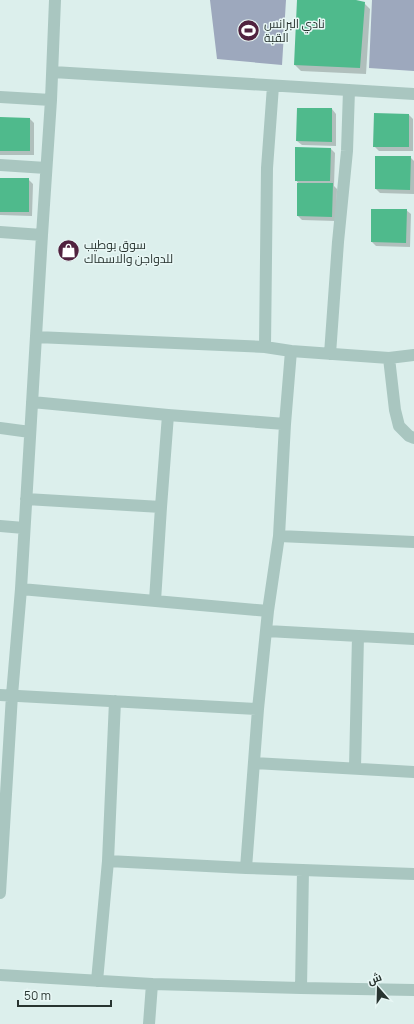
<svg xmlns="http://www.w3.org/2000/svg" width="414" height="1024" font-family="Manrope,Cairo,sans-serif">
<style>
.green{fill:#9da8bd}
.shadow{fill:#0003}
.building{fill:#4fba8c}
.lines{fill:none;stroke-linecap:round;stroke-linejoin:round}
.street{stroke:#a9c6c0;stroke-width:12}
.labels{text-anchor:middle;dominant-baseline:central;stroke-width:3;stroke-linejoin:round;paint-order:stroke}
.poi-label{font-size:12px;fill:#283430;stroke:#e8f7f5;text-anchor:start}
</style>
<rect width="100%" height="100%" fill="#dcefec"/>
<path class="green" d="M 210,0 L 286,0 L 282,65 L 217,59 Z
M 372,0 L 414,0 L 414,71 L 369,68 Z"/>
<path class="shadow" d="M 298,0 L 353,0 L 364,3 L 370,9 L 366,74 L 301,71 L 295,65 Z
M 332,109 L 336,114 L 336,146 L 302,145 L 297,141 Z
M 409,115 L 413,119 L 413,151 L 379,151 L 374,146 Z
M 0,118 L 30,119 L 34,123 L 34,155 L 0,155 Z
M 331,149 L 335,153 L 334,186 L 337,189 L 336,221 L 302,220 L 298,216 L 298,183 L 296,180 Z
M 410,157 L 414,161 L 414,194 L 380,193 L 376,189 Z
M 0,179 L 28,179 L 33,184 L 32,216 L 0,215 Z
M 406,210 L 411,214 L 410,247 L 376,246 L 372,242 Z"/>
<path class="building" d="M 297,0 L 356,0 L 365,2 L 360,68 L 294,65 Z
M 297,108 L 332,108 L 332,142 L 296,141 Z
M 374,113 L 409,114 L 409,147 L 373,147 Z
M 0,117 L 30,118 L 30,151 L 0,151 Z
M 295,147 L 331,148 L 330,181 L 295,181 Z
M 375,156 L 411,156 L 410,190 L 375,189 Z
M 0,178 L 29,178 L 29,212 L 0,212 Z
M 297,183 L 333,183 L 332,217 L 297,216 Z
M 371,209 L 407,209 L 406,243 L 371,242 Z"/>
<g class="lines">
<path class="street" d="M 53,72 L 414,94
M 0,97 L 51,100
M 0,165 L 46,168
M 0,232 L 42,235
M 265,347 L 267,168 L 273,86
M 291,351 L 389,358 L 414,355
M 330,354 L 338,242 L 347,151 L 349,90
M 389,358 L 395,410 L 399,426 L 409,436 L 414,438
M 32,402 L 168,415 L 285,424
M 0,428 L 30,432
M 26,499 L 161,507
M 0,526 L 24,528
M 279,536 L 414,542
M 21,589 L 268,611
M 155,601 L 161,507 L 168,415
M 267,631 L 414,639
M 0,695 L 258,709 L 268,611 L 279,536 L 285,424 L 291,351 L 265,347 L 36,337
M 254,763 L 414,772
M 355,768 L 358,636
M 108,861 L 246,868 L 414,874
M 246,868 L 258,709
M 0,893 L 12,695 L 21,589 L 42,235 L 51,100 L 55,0
M 0,975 L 152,984 L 301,988 L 414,990
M 97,981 L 108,861 L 115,701
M 301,988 L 303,870
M 149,1024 L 152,984"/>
</g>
<defs>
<symbol id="stadium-disc" viewBox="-11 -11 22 22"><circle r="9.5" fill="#51223f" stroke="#e8f7f5"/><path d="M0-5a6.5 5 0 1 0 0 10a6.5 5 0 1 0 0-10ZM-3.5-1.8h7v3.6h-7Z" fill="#fff"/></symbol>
<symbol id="shop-disc" viewBox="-11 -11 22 22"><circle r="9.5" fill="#51223f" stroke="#e8f7f5"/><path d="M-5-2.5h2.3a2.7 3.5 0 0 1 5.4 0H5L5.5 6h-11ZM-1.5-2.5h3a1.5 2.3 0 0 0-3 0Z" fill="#fff"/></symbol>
</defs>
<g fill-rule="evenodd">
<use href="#stadium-disc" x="236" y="18" width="25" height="25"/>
<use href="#shop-disc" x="56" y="238" width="25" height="25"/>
</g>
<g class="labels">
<g class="poi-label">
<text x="264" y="23">نادي البرانس<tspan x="264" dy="14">القبة</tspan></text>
<text x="84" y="244">سوق بوطيب<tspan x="84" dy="14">للدواجن والاسماك</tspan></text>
</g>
</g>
<g transform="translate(378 988) rotate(340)" stroke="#e8f7f5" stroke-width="3" paint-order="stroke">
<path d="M0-3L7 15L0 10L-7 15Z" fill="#283430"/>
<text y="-6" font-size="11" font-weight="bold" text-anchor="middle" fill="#283430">ش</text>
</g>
<path d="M18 1000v6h93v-6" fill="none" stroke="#283430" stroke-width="2"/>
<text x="24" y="1000" font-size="12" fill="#283430" stroke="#e8f7f5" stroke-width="3" paint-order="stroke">50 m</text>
</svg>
